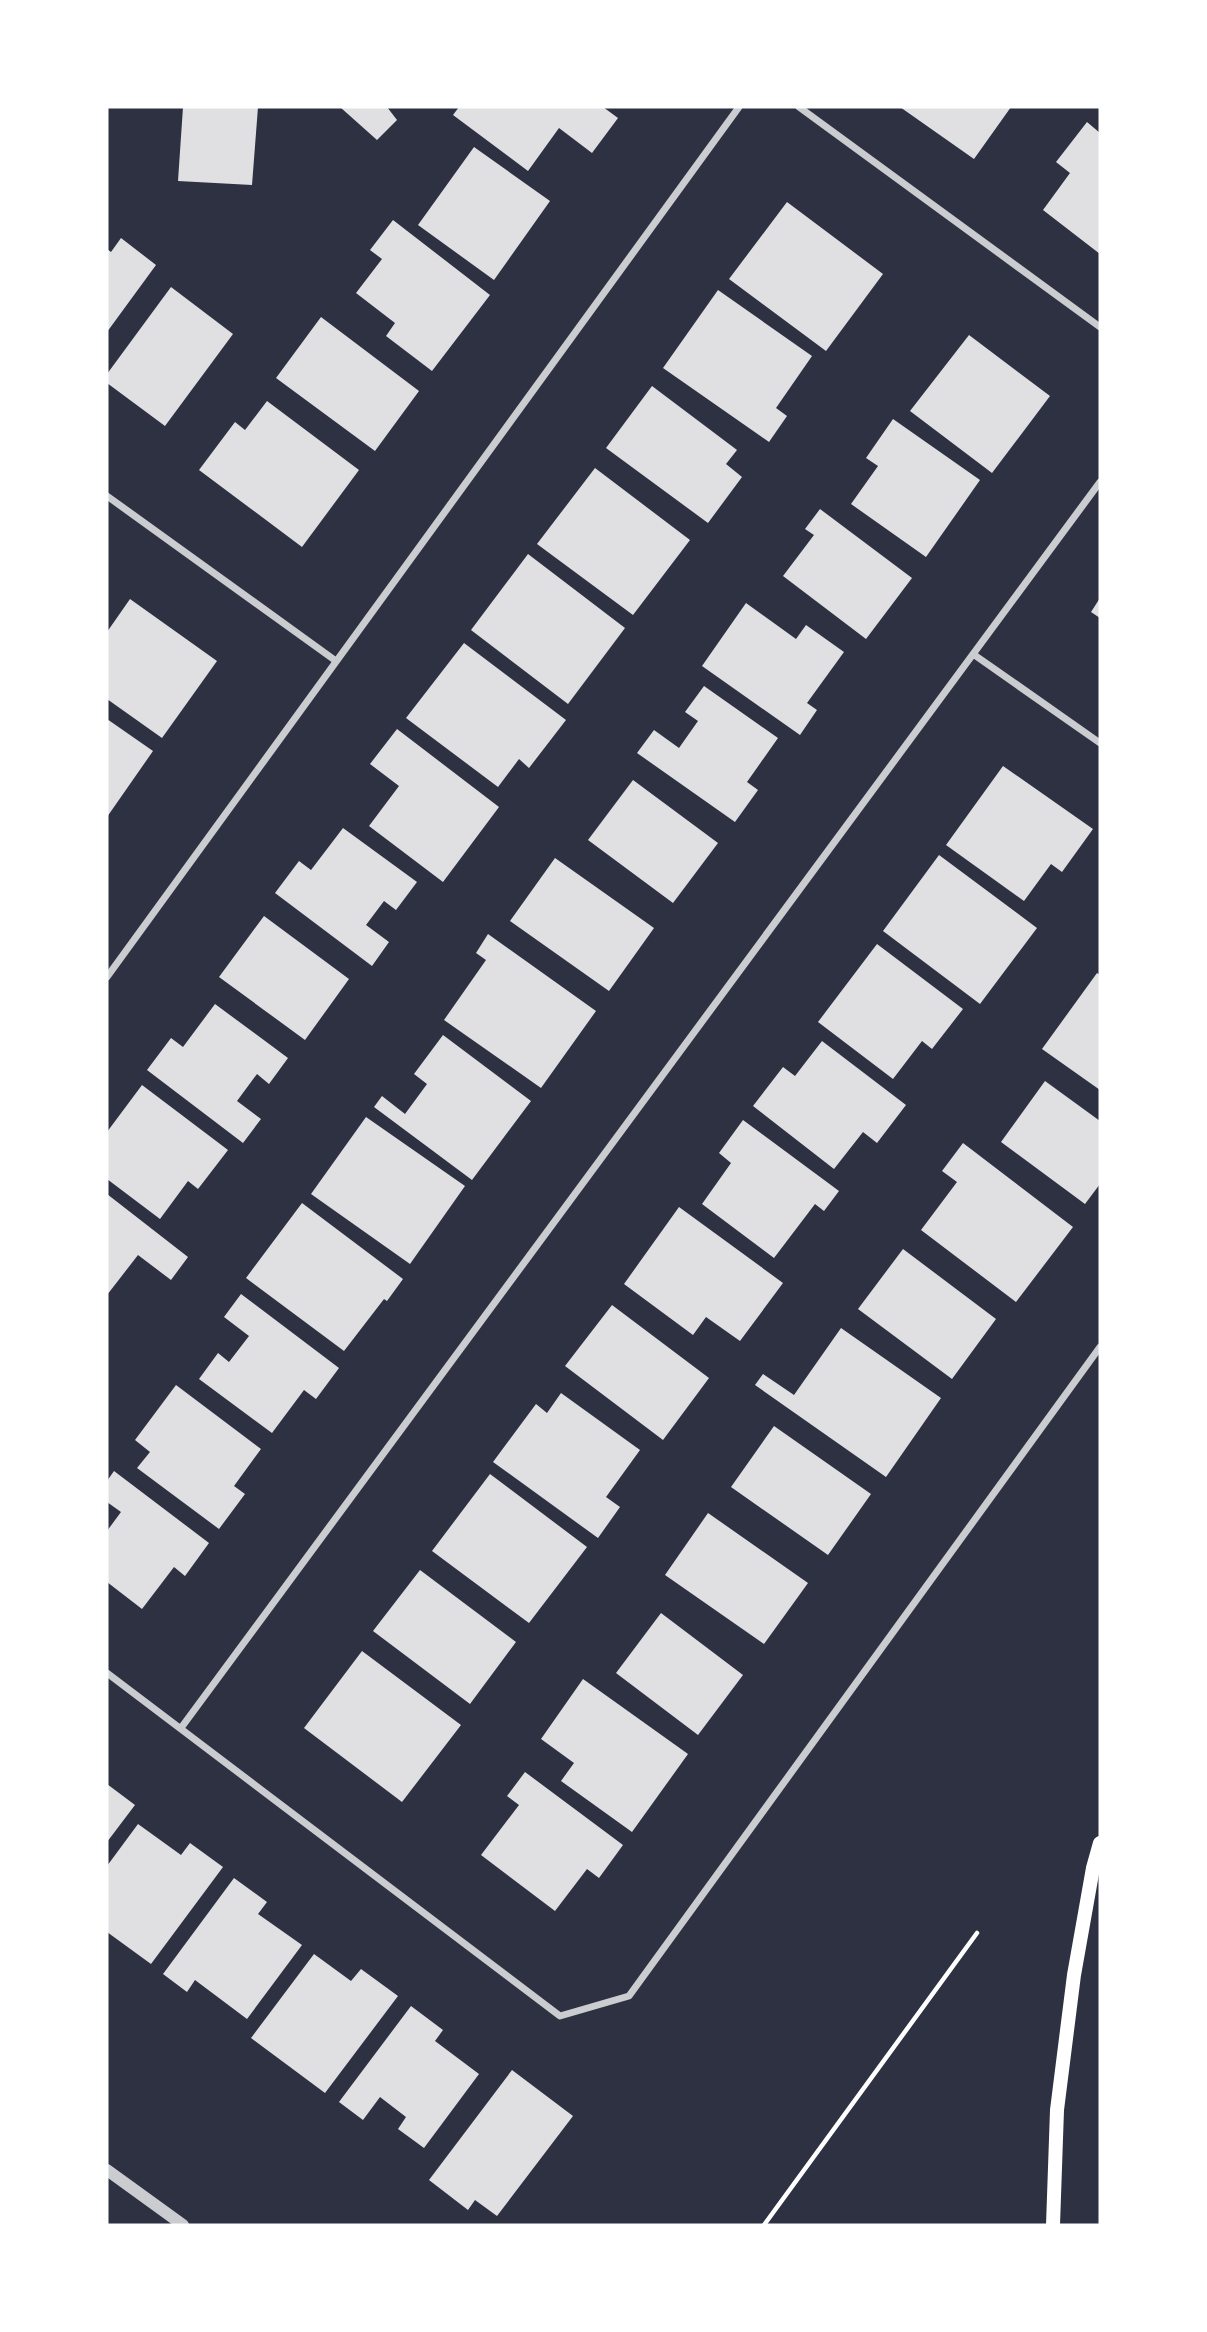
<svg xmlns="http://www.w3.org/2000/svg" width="1207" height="2332" font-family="Helvetica,sans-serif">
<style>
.building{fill:#e0e0e3}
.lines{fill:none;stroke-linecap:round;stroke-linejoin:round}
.path{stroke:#fff;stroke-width:4.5}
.minor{stroke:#caccd0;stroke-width:7}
.tertiary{stroke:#caccd0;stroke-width:12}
.secondary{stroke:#fff;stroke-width:14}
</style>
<rect width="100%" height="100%" fill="#2d3142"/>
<path class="building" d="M 183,107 L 258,107 L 252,185 L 178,181 Z
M 340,107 L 387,107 L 397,120 L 377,140 Z
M 459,107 L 603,107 L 618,118 L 592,153 L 559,128 L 528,171 L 453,115 Z
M 900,107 L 1011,107 L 974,159 Z
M 1087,122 L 1100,133 L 1100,254 L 1043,210 L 1070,173 L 1056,162 Z
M 474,147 L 550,201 L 494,280 L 418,225 Z
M 787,202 L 883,274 L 826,351 L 729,279 Z
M 393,220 L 490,295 L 432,371 L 386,336 L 395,323 L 356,293 L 382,259 L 370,250 Z
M 121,238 L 156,265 L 107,332 L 107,249 L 111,252 Z
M 171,287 L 233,334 L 165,426 L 107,383 L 107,374 Z
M 718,290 L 812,356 L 776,408 L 787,416 L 769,442 L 663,368 Z
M 321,317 L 419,391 L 375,451 L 276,378 Z
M 969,335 L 1050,396 L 992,473 L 910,411 Z
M 652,386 L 737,450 L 726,464 L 742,477 L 708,523 L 606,448 Z
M 267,401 L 359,470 L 302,547 L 199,470 L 235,422 L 245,430 Z
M 893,419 L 980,480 L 926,557 L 851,504 L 878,466 L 866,458 Z
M 595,468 L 690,540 L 633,615 L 537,544 Z
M 820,509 L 912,578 L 866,639 L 783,576 L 814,535 L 805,529 Z
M 528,554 L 625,628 L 568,704 L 471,630 Z
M 1100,598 L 1100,618 L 1091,612 Z
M 130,599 L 217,661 L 162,738 L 107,699 L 107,632 Z
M 746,603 L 796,639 L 806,625 L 844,652 L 807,703 L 817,710 L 800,735 L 702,666 Z
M 464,643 L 566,720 L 529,768 L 519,759 L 498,787 L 406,718 Z
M 704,686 L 778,738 L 747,782 L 758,790 L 735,822 L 637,753 L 654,730 L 679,748 L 698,721 L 685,712 Z
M 107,719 L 153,751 L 107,817 Z
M 397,729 L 499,807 L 443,882 L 369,826 L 399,786 L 370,764 Z
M 1003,766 L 1093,829 L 1062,872 L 1051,864 L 1024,901 L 946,845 Z
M 633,780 L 718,843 L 673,903 L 588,840 Z
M 343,828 L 417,882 L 396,910 L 384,901 L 366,925 L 389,942 L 372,966 L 275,893 L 299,861 L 311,870 Z
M 939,855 L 1037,928 L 980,1004 L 883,931 Z
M 555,858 L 654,928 L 609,991 L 510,921 Z
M 264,916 L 349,979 L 305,1040 L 219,977 Z
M 488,934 L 596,1011 L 541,1088 L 444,1020 L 486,960 L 476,953 Z
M 877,944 L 963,1009 L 932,1049 L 922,1041 L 893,1079 L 818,1022 Z
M 1097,973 L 1100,975 L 1100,1090 L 1042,1049 Z
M 215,1004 L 288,1058 L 269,1084 L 257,1074 L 237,1101 L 261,1119 L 243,1143 L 147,1070 L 171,1038 L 183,1047 Z
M 443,1035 L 531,1101 L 472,1180 L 374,1107 L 382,1096 L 405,1114 L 427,1084 L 414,1074 Z
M 822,1041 L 906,1105 L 877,1143 L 863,1132 L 834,1169 L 753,1106 L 783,1067 L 795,1076 Z
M 1045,1081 L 1100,1121 L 1100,1184 L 1085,1204 L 1001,1142 Z
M 142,1085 L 228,1150 L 198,1189 L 188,1181 L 160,1219 L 107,1179 L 107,1132 Z
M 366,1117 L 465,1186 L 410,1264 L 311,1194 Z
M 743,1120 L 839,1191 L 824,1211 L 815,1204 L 774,1258 L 702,1204 L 731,1163 L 719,1153 Z
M 963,1143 L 1073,1227 L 1016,1302 L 921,1230 L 957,1182 L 942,1171 Z
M 107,1194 L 188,1257 L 171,1280 L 138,1255 L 107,1295 Z
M 302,1203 L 403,1279 L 387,1301 L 384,1299 L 344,1351 L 246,1278 Z
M 679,1207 L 783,1283 L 740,1341 L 706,1317 L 693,1335 L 624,1284 Z
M 903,1249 L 996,1319 L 952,1379 L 858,1309 Z
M 241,1294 L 339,1368 L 316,1399 L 304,1390 L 272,1433 L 199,1379 L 218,1353 L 229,1362 L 249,1336 L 224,1317 Z
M 612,1305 L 709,1378 L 663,1440 L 565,1366 Z
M 841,1328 L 941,1398 L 886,1477 L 755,1385 L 763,1374 L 794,1395 Z
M 176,1385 L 261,1449 L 234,1486 L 245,1494 L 219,1529 L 137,1468 L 150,1452 L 135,1440 Z
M 561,1393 L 640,1450 L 606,1497 L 620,1507 L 598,1538 L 493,1462 L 536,1404 L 547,1413 Z
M 774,1426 L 871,1494 L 828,1555 L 731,1487 Z
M 114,1471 L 209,1543 L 185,1576 L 174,1567 L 142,1609 L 107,1582 L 107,1531 L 121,1512 L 107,1502 L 107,1481 Z
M 490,1474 L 587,1547 L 529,1623 L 432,1551 Z
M 708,1513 L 808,1583 L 764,1644 L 665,1575 Z
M 420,1570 L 516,1642 L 470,1704 L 373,1631 Z
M 661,1613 L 743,1675 L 698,1735 L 616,1673 Z
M 362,1651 L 461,1725 L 402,1802 L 304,1728 Z
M 583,1679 L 688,1754 L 632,1832 L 561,1781 L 574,1763 L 541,1739 Z
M 525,1772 L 623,1845 L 599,1878 L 587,1869 L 555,1911 L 481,1855 L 519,1805 L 507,1796 Z
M 107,1784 L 135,1805 L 107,1842 Z
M 138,1824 L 181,1855 L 190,1843 L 223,1867 L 151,1964 L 107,1932 L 107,1866 Z
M 234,1878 L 267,1902 L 258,1914 L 302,1945 L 247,2019 L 195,1980 L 187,1992 L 163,1974 Z
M 314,1954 L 351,1981 L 361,1969 L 398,1996 L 325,2093 L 251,2038 Z
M 411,2006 L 443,2030 L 435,2041 L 479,2074 L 424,2148 L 398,2129 L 406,2117 L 380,2097 L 363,2120 L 339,2102 Z
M 512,2070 L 573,2116 L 497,2216 L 475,2200 L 468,2210 L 429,2180 Z"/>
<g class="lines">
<path class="path" d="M 764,2225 L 977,1933"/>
<path class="minor" d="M 799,107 L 1100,327
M 107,496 L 336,661
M 973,654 L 1100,743
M 107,977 L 739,107
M 107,1673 L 560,2016 L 629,1996 L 1100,1347
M 181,1728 L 1100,482"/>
<path class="tertiary" d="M 107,2170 L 183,2225"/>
<path class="secondary" d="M 1053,2225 L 1057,2110 L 1074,1975 L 1093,1868 L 1100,1843"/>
</g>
<rect width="1207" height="2332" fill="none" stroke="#ffffff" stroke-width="217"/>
</svg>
